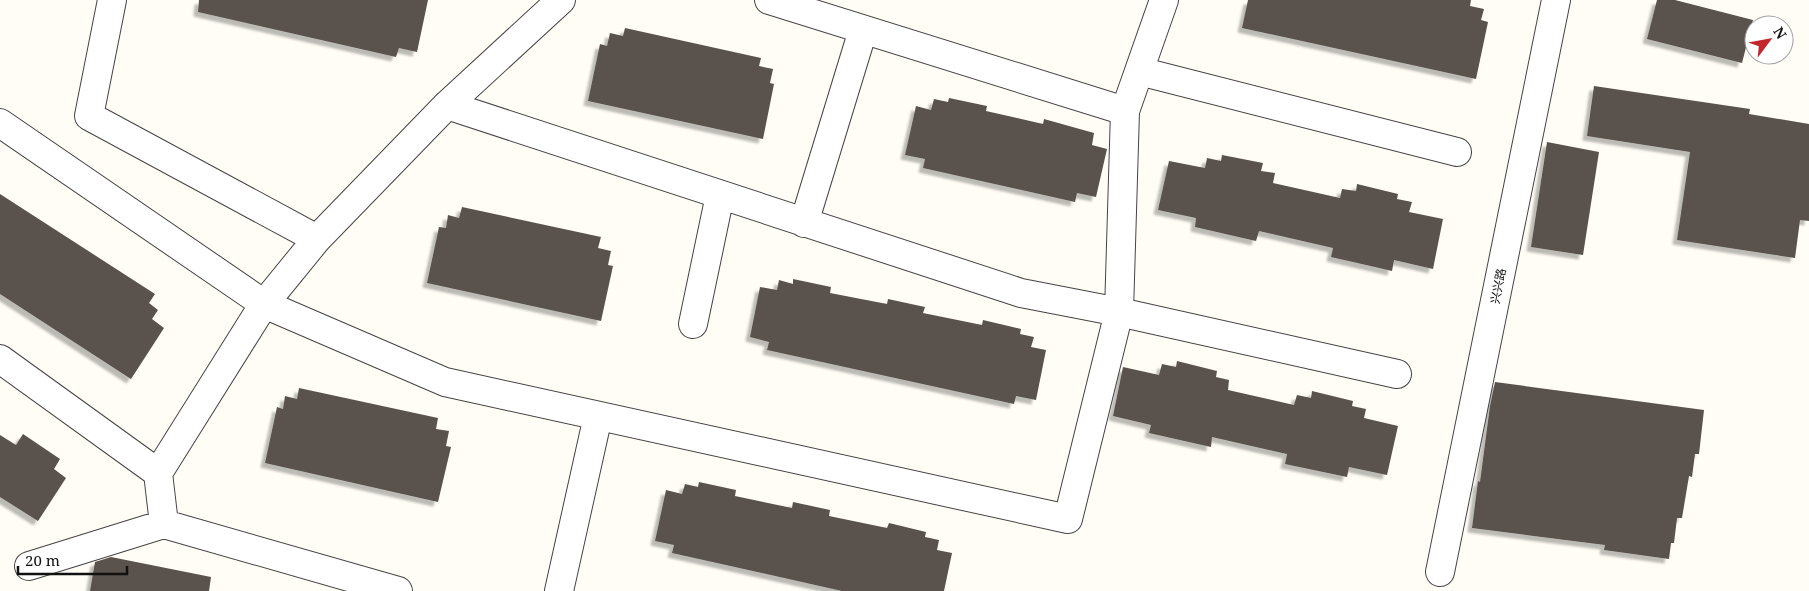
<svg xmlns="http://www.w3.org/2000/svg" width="1809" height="591" font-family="'Noto Serif','Noto Sans SC',serif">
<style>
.building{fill:#5a524d;filter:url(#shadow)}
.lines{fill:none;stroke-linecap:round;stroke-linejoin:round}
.minor-casing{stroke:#444;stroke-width:30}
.minor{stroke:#fff;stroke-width:28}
.labels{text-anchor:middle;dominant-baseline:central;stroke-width:5;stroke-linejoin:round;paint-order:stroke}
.street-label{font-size:12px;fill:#111;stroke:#fff}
</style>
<defs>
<filter id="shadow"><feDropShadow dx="-4.5" dy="4.5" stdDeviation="1" flood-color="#0004"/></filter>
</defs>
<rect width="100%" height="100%" fill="#fffdf5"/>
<path class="building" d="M 199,0 L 428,0 L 417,52 L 399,48 L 396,57 L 198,12 Z
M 1248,0 L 1471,0 L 1470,6 L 1484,9 L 1481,20 L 1488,22 L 1476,79 L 1242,28 Z
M 1657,0 L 1675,0 L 1753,20 L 1742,63 L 1647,39 Z
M 625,28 L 761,58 L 759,66 L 773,69 L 770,83 L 774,84 L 763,139 L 588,101 L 600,44 L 607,46 L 610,33 L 623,36 Z
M 1594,86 L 1750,109 L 1749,114 L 1809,124 L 1809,221 L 1800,220 L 1795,258 L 1677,240 L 1690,152 L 1587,136 Z
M 949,98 L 987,106 L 986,111 L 1043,124 L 1044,119 L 1094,133 L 1092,145 L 1107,149 L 1096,197 L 1077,193 L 1075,202 L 923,168 L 925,159 L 905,155 L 916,106 L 931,110 L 934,99 L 948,102 Z
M 1547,142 L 1599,152 L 1583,255 L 1531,247 Z
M 1222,155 L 1263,163 L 1261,171 L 1275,173 L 1273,183 L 1340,198 L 1342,189 L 1356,191 L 1357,184 L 1398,194 L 1397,199 L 1412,202 L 1409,212 L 1443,219 L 1433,269 L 1394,260 L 1392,271 L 1375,267 L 1331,257 L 1333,248 L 1259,231 L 1256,241 L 1195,227 L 1196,218 L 1158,210 L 1169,161 L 1205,168 L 1207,158 L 1221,161 Z
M 0,194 L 155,294 L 149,303 L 158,310 L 152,319 L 164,328 L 131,379 L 0,294 Z
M 462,207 L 601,237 L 598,248 L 611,251 L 608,265 L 613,266 L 601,321 L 427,283 L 439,227 L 446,228 L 448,215 L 459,218 Z
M 793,279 L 831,287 L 830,293 L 887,304 L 888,299 L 925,307 L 923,313 L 982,325 L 983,320 L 1021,329 L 1020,334 L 1034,337 L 1031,347 L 1046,350 L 1036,400 L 1016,396 L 1014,404 L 767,350 L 769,342 L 750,337 L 760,287 L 777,290 L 779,280 L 793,284 Z
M 1177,361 L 1217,371 L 1216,377 L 1229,380 L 1228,390 L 1294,405 L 1297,395 L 1311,398 L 1312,391 L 1353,401 L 1352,406 L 1366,409 L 1364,418 L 1398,426 L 1387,475 L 1349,467 L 1347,477 L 1285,464 L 1287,454 L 1212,437 L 1211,447 L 1149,433 L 1151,425 L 1113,416 L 1123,367 L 1159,375 L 1162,364 L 1176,367 Z
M 1495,382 L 1704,410 L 1699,454 L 1695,454 L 1692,477 L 1689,476 L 1682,518 L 1677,518 L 1674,543 L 1671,543 L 1669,559 L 1604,550 L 1605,545 L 1472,528 L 1478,481 L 1480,482 L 1490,406 Z
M 299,388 L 438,418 L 436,429 L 449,431 L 446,446 L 451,447 L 438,502 L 265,463 L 277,407 L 283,409 L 285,396 L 297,399 Z
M 23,434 L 60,459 L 54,469 L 66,478 L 38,521 L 0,497 L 0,435 L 16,445 Z
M 699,482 L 736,490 L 735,496 L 792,508 L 793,502 L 830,510 L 829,516 L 887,528 L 889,523 L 926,532 L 925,537 L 939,540 L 937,550 L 952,553 L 944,591 L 842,591 L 672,553 L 674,545 L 655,541 L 666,490 L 682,494 L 685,484 L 698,487 Z
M 111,557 L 211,577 L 209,591 L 90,591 L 95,562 Z"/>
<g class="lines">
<defs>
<path id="minor" d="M 112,0 L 89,116 L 317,239
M 769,0 L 1125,111
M 1139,71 L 1457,152
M 447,105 L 1021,293 L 1119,312 L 1397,374
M 0,123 L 264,304 L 445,382 L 1068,519 L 1119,312 L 1125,111 L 1164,0
M 804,223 L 863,30
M 693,324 L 720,195
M 0,359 L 158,473
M 164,524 L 398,591
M 29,566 L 164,524 L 158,473 L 264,304 L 317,239 L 447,105 L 561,0
M 1440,572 L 1556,0
M 559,591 L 598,416"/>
</defs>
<use href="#minor" class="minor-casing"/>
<use href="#minor" class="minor"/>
</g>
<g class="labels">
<g class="street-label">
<text transform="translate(1498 286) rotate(-79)">兴兴路</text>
</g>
</g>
<g transform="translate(1769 40) rotate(58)"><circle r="24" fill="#ffffff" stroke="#a0a0a0"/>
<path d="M0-4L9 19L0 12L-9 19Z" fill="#c4262e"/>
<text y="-8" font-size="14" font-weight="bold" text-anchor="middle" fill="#111111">N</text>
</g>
<path d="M18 566v8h109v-8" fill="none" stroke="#111111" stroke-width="2.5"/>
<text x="25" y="566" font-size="15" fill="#111111" stroke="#ffffff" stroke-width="4" paint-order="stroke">20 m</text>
</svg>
